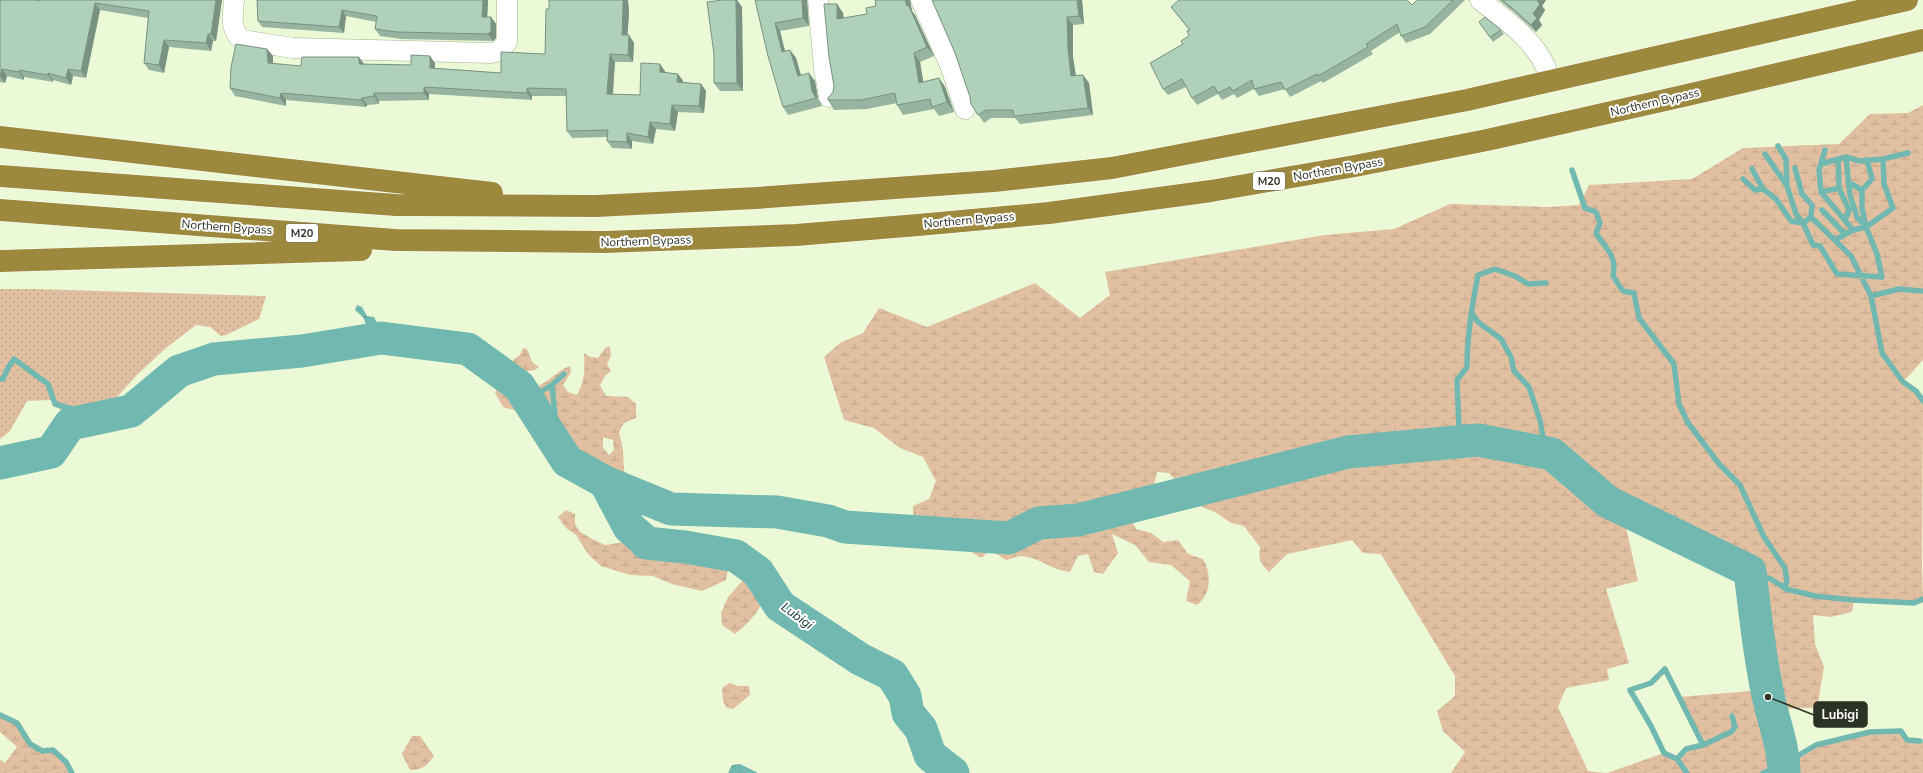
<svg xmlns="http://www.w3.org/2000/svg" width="1923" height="773" font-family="'Nunito Sans',sans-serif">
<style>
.grass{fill:url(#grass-dots)}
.wetland{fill:url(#wetland-marsh);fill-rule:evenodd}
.water{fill:url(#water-waves)}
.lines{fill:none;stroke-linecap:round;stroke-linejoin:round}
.stream{stroke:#71b9b0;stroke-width:5.5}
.river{stroke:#71b9b0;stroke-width:33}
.minor-casing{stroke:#a5b292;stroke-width:21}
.motorway-casing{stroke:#fff;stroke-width:23}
.minor{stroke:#fff;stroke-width:20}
.motorway{stroke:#9d893d;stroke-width:22}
.wall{fill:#96b4a0}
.shaded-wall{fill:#7a9282}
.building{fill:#afd1ba;stroke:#7a9282}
.labels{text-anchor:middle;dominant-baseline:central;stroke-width:4;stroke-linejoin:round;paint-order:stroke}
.shield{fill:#fff;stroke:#6b7066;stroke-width:1}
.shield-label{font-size:11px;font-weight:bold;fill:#2c3224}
.street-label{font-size:12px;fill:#2c3224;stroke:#fff}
.water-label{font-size:13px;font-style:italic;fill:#173a36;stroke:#fff}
.leader{fill:none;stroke:#2c3224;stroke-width:1.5}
.callout-dot{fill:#2c3224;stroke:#fff;stroke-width:1.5}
.callout{fill:#2c3224;stroke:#2c3224;stroke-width:1.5}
.callout-label{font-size:13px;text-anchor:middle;font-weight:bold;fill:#fff}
</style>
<defs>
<pattern id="grass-dots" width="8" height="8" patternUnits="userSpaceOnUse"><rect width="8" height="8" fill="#e1c0a2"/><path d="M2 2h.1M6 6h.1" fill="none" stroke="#c1a58b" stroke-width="1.8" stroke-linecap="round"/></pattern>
<pattern id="wetland-marsh" width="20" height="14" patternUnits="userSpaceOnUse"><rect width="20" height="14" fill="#e1c0a2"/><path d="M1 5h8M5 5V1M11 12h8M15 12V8" fill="none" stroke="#c1a58b"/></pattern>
<pattern id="water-waves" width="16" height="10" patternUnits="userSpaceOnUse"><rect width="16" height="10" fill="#71b9b0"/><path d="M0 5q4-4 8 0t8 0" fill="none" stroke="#5d978f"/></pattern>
</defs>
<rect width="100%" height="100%" fill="#ebf9d6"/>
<path class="grass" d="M 0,289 L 35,289 L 266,296 L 259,319 L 226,335 L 221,336 L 210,327 L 196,325 L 166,348 L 137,375 L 110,405 L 69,420 L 51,400 L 27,401 L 10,431 L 0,439 Z"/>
<path class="wetland" d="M 1923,105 L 1923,360 L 1903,382 L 1916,391 L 1923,401 L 1922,568 L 1923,599 L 1914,603 L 1854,600 L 1852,612 L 1831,617 L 1813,615 L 1815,644 L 1824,667 L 1817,708 L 1772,709 L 1784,767 L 1792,764 L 1799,755 L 1816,745 L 1870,732 L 1901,731 L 1907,740 L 1923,742 L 1923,773 L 1607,773 L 1664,753 L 1677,759 L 1686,749 L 1703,745 L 1679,697 L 1763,690 L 1772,707 L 1771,693 L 1756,625 L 1750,571 L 1622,509 L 1638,581 L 1606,589 L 1629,663 L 1607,669 L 1609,680 L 1566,688 L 1558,707 L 1588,771 L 1606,773 L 1451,773 L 1465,752 L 1443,731 L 1437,711 L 1455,696 L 1455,676 L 1381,554 L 1363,553 L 1352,540 L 1287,554 L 1269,572 C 1260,563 1258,559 1260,547 L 1244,526 L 1231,523 L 1215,512 L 1195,504 L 1169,473 L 1157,472 L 1154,487 L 1176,508 L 1172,512 L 1159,515 L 1149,496 L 1138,497 L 1130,517 L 1136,529 L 1151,533 L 1163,542 L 1178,540 L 1188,554 L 1203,559 C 1212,574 1211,595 1197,605 L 1186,601 L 1190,581 L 1171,565 L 1149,562 L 1135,545 L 1112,534 L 1118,553 L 1103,574 L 1094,572 L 1088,554 L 1078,556 L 1070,572 C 1053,571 1039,557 1022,556 C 1017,556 1011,559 1006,560 L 991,550 L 981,558 L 970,551 L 963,522 L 940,519 L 913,519 L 913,506 L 929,499 L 936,481 L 923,457 L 900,448 L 874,428 L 844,420 L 824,357 L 840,343 L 863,333 L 879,308 L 927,327 L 1035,283 L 1080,318 L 1110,295 L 1105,272 L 1325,235 L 1394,229 L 1450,204 L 1548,207 L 1579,205 L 1589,185 L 1692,179 L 1743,148 L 1839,144 L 1870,114 L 1908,113 Z
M 610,346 L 611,356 L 607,364 L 611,371 L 605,376 L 600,385 L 606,396 L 628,397 L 636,404 L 636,418 L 624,423 L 619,432 L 623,450 L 624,470 L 629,480 L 633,505 L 632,522 L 645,541 L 689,541 L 720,547 L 729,564 L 726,580 L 702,591 L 672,584 L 653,576 L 630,575 L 601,566 L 588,554 L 576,535 L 566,528 L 558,517 L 566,510 L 575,514 L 575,524 L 579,531 L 590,538 L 605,545 L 625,542 L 613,529 L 605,511 L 605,492 L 584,454 L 570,445 L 556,452 L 536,423 L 525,413 L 503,407 L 495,393 L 498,388 C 512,389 527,390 540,385 C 551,380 558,370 570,366 L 571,372 L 563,385 L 568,392 L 577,395 C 585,381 585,368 584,353 L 590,357 L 598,358 L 605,348 ZM 603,437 L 613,440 L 614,450 L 609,455 L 603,448 Z
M 523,348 L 527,349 L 532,362 L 539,367 L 535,370 L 528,371 L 521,375 L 514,368 L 513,360 L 520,355 Z
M 766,571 L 773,581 L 773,588 C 767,594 764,600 760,607 C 753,618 745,626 735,634 L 722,625 L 721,613 L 728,597 L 746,577 Z
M 729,683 L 738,686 L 749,686 L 750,695 L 733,709 L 727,708 L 723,701 L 722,688 Z
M 0,715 L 17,723 L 30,744 L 42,751 L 53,750 L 66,762 L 72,773 L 0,773 L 0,760 L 5,763 L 17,747 L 0,732 Z
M 412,736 L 420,736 L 434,756 C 427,766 422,770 410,770 L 402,754 Z"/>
<path class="water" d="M 357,305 L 362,307 L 367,316 L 374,317 L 380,328 L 394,332 L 410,334 L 416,342 L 392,351 L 365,341 L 369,331 L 363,317 L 355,310 Z
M 335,332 L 358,342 L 347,348 L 337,349 L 324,348 L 297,363 L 283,363 L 260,355 L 277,344 L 324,348 L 329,337 Z
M 188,363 L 198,365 L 191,373 L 167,381 C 172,370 176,365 188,363 Z
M 159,387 L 154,404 L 144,416 L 127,418 L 112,415 L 121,406 Z
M 1760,647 L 1771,693 L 1772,709 C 1761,685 1761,673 1760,647 Z
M 892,670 L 899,672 L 907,683 L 917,716 L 928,726 L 935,759 L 928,762 L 920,749 L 918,739 L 897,710 L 894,687 L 885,672 Z
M 964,762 L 959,768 L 958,773 L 948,773 L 946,767 Z
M 740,764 L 758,773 L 728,773 L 732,765 Z"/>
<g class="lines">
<path class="stream" d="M 1778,146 L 1786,159 L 1787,186
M 1825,150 L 1819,170 L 1821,192 L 1853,230 L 1835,240
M 1765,154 L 1787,186 L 1796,214 L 1803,223
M 1846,157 L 1850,195 L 1857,217 L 1866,227
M 1838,159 L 1839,188 L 1849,210 L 1845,220
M 1821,164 L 1846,157 L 1860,161 L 1883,159
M 1795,168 L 1802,194 L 1812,205 L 1811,217 L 1803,223 L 1813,245 L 1820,246 L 1837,274 L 1882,277 L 1877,254 L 1866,227 L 1862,208 L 1862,190 L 1872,179 L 1867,160
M 1752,169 L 1763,189
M 1572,170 L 1585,208 L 1596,212 L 1600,223 L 1596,233 C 1606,250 1617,254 1613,276 L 1623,291 L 1634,293 L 1639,318 L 1674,364 L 1679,404 L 1688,423 L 1720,465 L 1740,485 L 1764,537 L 1785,568 L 1787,582 L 1784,587
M 1743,179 L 1755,190 L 1763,189 L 1776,199 L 1791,221 L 1803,223
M 1848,182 L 1862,190
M 1821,192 L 1839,188
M 1822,210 L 1845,234
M 1811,217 L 1851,256 L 1871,296 L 1882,353 L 1903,382 L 1916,391 L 1923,401
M 1853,230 L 1866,227 L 1893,208 L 1884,184 L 1883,159 L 1908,153
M 1871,296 L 1899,289 L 1921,291
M 1472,313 L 1478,322 L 1501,339 L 1511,357 L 1514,371 L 1529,387 L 1540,420 L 1544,444 L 1552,454
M 0,379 L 3,379 L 8,368 L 14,359 L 48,384 L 55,404 L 76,410 L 87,420
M 527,400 L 552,385
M 1471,441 L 1459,428 L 1457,380 L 1467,367 C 1467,337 1472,305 1478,275 L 1495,269 L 1515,276 L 1528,284 L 1546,283
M 558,447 L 552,385 L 564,374
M 1750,571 L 1771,579 L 1786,589 L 1815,596 L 1853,600 L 1914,603 L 1923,599
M 0,715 L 17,723 L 30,744 L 42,751 L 53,750 L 66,762 L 72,773
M 1677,759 L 1686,749 L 1703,745 L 1731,732 L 1735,727 L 1732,716
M 1687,773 L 1677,759 L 1664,753 L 1651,726 L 1630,690 L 1651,683 L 1665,669 L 1703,745
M 1763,773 L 1792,764 L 1799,755 L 1816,745 L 1870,732 L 1901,731 L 1907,740 L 1920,741"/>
<path class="river" d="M 0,463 L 51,452 L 70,424 L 131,411 L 179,371 L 214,359 L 302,351 L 381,338 L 468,349 L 519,386 L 567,461 L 605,482 L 671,509 L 777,512 L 828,521 L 845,527 L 1009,538 L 1039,523 L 1078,520 L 1348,452 L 1478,440 L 1552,454 L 1608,502 L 1750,571 C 1755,612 1759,654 1768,695 C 1773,721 1784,746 1784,773
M 605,482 L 629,527 L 645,541 L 646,543 L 685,547 L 736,556 L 758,572 L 780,606 L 860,659 L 892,675 L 905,696 L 908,713 L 921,729 L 930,755 L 953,773"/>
<defs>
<path id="minor" d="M 234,0 C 233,15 229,29 242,40 L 293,48 L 491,53 L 499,51 L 507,42 L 507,0
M 818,0 L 824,68 L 829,97
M 921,0 L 950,65 L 965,109
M 1480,0 C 1504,19 1534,39 1546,68"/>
<path id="motorway" d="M 0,137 L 492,193
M 0,176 L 396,205 L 596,206 L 756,198 L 994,181 L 1112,168 L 1467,100 L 1907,0
M 0,210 L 395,240 L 604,242 L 796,235 L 918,225 L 1049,213 L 1211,191 L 1355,166 L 1487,140 L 1683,96 L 1923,40
M 0,261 L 361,250"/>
</defs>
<use href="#minor" class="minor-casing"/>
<use href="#motorway" class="motorway-casing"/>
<use href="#minor" class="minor"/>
<use href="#motorway" class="motorway"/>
</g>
<path class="wall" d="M 0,0 L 39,1 L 222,0 L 216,41 L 213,41 L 211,51 L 169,47 L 164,73 L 149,70 L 144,63 L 148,18 L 100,10 L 86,78 L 73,76 L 71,85 L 53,80 L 53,82 L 24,77 L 24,80 L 7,76 L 5,83 L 0,82 Z
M 257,0 L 488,0 L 487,17 L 491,17 L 496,24 L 496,38 L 493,41 L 401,39 L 380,36 L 375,29 L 376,22 L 346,16 L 344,33 L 262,27 L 258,21 Z
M 549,0 L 628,0 L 629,14 L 627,35 L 634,43 L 633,62 L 615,62 L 613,94 L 640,95 L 665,71 L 665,72 L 678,74 L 683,81 L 683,82 L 701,84 L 706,91 L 704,113 L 678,112 L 675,131 L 656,129 L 653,144 L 632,141 L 632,149 L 612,148 L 607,141 L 607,137 L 572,138 L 567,131 L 566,96 L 532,96 L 532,100 L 429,94 L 429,100 L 379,101 L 379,104 L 367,105 L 366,107 L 286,100 L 286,106 L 235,96 L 230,88 L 267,49 L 273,56 L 273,64 L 301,66 L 364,64 L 411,65 L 435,63 L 435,68 L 501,73 L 545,54 L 549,9 Z
M 723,0 L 737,0 L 742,7 L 743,91 L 720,91 L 714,83 L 714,54 Z
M 755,0 L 807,0 L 809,26 L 780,31 L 785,51 L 790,50 L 796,58 L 801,75 L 815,81 L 818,99 L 822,106 L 788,115 L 783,107 Z
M 875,0 L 910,0 L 912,11 L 915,15 L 934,56 L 920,62 L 923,82 L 939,78 L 945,87 L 954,112 L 939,116 L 934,109 L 903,115 L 897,105 L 897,103 L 867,109 L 834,110 L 828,100 L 833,92 L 834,86 L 837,4 L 843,13 L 844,18 L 867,14 L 876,6 Z
M 932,0 L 1082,0 L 1084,24 L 1073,25 L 1073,57 L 1076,76 L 1083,75 L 1089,83 L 1093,115 L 1020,124 L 1015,118 L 991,118 L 984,123 L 971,104 L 970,97 L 955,53 Z
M 1417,0 L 1465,0 L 1430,34 L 1406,43 L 1401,36 L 1400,32 L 1371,51 L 1373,54 L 1323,83 L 1321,81 L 1290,97 L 1285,89 L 1259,96 L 1254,89 L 1237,98 L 1234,94 L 1222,100 L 1218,94 L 1197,105 L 1192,98 L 1186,87 L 1168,95 L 1163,89 L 1183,44 L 1189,36 L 1189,30 L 1171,7 L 1412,5 Z
M 1499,0 L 1546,0 L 1542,6 L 1545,10 L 1539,20 L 1542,25 L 1536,32 L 1516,14 Z
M 1479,22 L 1501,30 L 1504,34 L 1493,42 Z"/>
<path class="shaded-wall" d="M 216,0 L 222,0 L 216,41 L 211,34 Z
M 483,0 L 488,0 L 487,24 L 482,17 Z
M 623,0 L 628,0 L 629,14 L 627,42 L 622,35 Z
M 736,0 L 737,0 L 742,7 L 743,91 L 737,83 Z
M 802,0 L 807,0 L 809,26 L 803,18 Z
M 905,0 L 910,0 L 912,11 L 915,15 L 934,56 L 927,47 L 907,6 Z
M 1077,0 L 1082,0 L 1084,24 L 1079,16 Z
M 1538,0 L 1546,0 L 1542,6 L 1545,10 L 1539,20 L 1542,25 L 1536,32 L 1531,25 L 1533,14 Z
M 95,3 L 100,10 L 86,78 L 81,71 Z
M 837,4 L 843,13 L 844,28 L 837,19 Z
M 342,10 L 346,16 L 344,33 L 339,27 Z
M 491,17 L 496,24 L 496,38 L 493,41 L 488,34 Z
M 1067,17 L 1073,25 L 1073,57 L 1077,84 L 1071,76 L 1068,49 Z
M 775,23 L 780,31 L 787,60 L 782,52 Z
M 208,34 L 213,41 L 211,51 L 206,43 Z
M 629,35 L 634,43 L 633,62 L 628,55 Z
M 164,40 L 169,47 L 164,73 L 159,65 Z
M 267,49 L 273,56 L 273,70 L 268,63 Z
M 790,50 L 796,58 L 803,84 L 798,76 Z
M 914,53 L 920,62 L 925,92 L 919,83 Z
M 610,54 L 615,62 L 612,101 L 607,94 Z
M 430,56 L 435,63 L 435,75 L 430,68 Z
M 359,57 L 364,64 L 364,72 L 359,64 Z
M 660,64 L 665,71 L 665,79 L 660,72 Z
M 2,69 L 7,76 L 5,83 L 0,76 Z
M 68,69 L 73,76 L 71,85 L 66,78 Z
M 19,70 L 24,77 L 24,80 L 19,72 Z
M 48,73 L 53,80 L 53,82 L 48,75 Z
M 809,73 L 815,81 L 818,99 L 822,106 L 812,91 Z
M 678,74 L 683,81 L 682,89 L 677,82 Z
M 1083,75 L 1089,83 L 1093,115 L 1088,108 Z
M 939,78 L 945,87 L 954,112 L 947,102 Z
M 701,84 L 706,91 L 704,113 L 699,106 Z
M 424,87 L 429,94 L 429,100 L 424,93 Z
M 527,88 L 532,96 L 532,100 L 527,93 Z
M 281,93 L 286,100 L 286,106 L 280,98 Z
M 374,93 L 379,101 L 379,104 L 374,96 Z
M 362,98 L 367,105 L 366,107 L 361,100 Z
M 672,105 L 678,112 L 675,131 L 670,124 Z
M 650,122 L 656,129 L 653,144 L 648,137 Z
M 627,133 L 632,141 L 632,149 L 627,142 Z"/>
<path class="building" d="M 0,0 L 35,0 L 39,1 L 39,0 L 216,0 L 211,34 L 208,34 L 206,43 L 164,40 L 159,65 L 144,63 L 149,11 L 95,3 L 81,71 L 68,69 L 66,78 L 48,73 L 48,75 L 19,70 L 19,72 L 2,69 L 0,76 Z
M 257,0 L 483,0 L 482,17 L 491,17 L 491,31 L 488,34 L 397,32 L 375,29 L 377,16 L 342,10 L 339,27 L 258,21 Z
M 549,0 L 623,0 L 623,7 L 622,35 L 629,35 L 628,55 L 610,54 L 607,94 L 640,95 L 641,63 L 660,64 L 660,72 L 678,74 L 677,82 L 701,84 L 699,106 L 672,105 L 670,124 L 650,122 L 648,137 L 627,133 L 627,142 L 607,141 L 608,130 L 567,131 L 566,89 L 527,88 L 527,93 L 424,87 L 424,93 L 374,93 L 374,96 L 362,98 L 361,100 L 281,93 L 280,98 L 230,88 L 231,67 L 236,44 L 267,49 L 268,63 L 301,66 L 302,57 L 359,57 L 359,64 L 411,65 L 411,55 L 430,56 L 430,68 L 501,73 L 501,52 L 545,54 L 546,9 L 549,9 Z
M 723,0 L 736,0 L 737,83 L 714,83 L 714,54 L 707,2 Z
M 755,0 L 802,0 L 803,18 L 775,23 L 782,52 L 790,50 L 798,76 L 809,73 L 812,91 L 816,98 L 783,107 L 768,56 Z
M 875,0 L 905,0 L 907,6 L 909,6 L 927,47 L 914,53 L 919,83 L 939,78 L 947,102 L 932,107 L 930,99 L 897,105 L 895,93 L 861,100 L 828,100 L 828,98 L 833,92 L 834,86 L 829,57 L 824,4 L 837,4 L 837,19 L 867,14 L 866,8 L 876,6 Z
M 932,0 L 1077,0 L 1079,16 L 1067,17 L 1068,49 L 1071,76 L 1083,75 L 1088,108 L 1014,116 L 1013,110 L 986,110 L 978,115 L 971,104 L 970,97 L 955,53 Z
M 1179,0 L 1407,0 L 1412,5 L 1417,0 L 1453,0 L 1425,27 L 1401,36 L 1397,24 L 1366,44 L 1368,47 L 1318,76 L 1317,74 L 1285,90 L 1281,82 L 1254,89 L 1252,80 L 1233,91 L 1230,87 L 1218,93 L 1214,86 L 1192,98 L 1182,79 L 1163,89 L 1150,63 L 1183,44 L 1181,41 L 1189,36 L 1187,31 L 1190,30 L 1171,7 Z
M 1502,0 L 1538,0 L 1537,1 L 1540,4 L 1533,14 L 1537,18 L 1531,25 L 1511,7 Z
M 1485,17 L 1501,30 L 1490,37 L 1479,22 Z"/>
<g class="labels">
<g class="shield">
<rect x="1253" y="172" width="32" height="18" rx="3"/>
<rect x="286" y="224" width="32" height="18" rx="3"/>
</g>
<g class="shield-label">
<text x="1269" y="181">M20</text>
<text x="302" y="233">M20</text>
</g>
<g class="street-label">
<text transform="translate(1655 102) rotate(-13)">Northern Bypass</text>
<text transform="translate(1338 169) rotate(-10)">Northern Bypass</text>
<text transform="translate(969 220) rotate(-5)">Northern Bypass</text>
<text transform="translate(227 227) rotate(4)">Northern Bypass</text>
<text transform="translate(646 241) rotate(-2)">Northern Bypass</text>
</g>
<g class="water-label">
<text transform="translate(797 616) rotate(36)">Lubigi</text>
</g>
</g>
<path class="leader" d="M1768 697L1814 715"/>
<circle class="callout-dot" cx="1768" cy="697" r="4"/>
<rect class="callout" x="1814" y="702" width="53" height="25" rx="4"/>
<g class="callout-label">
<text x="1840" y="719">Lubigi</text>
</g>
</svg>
